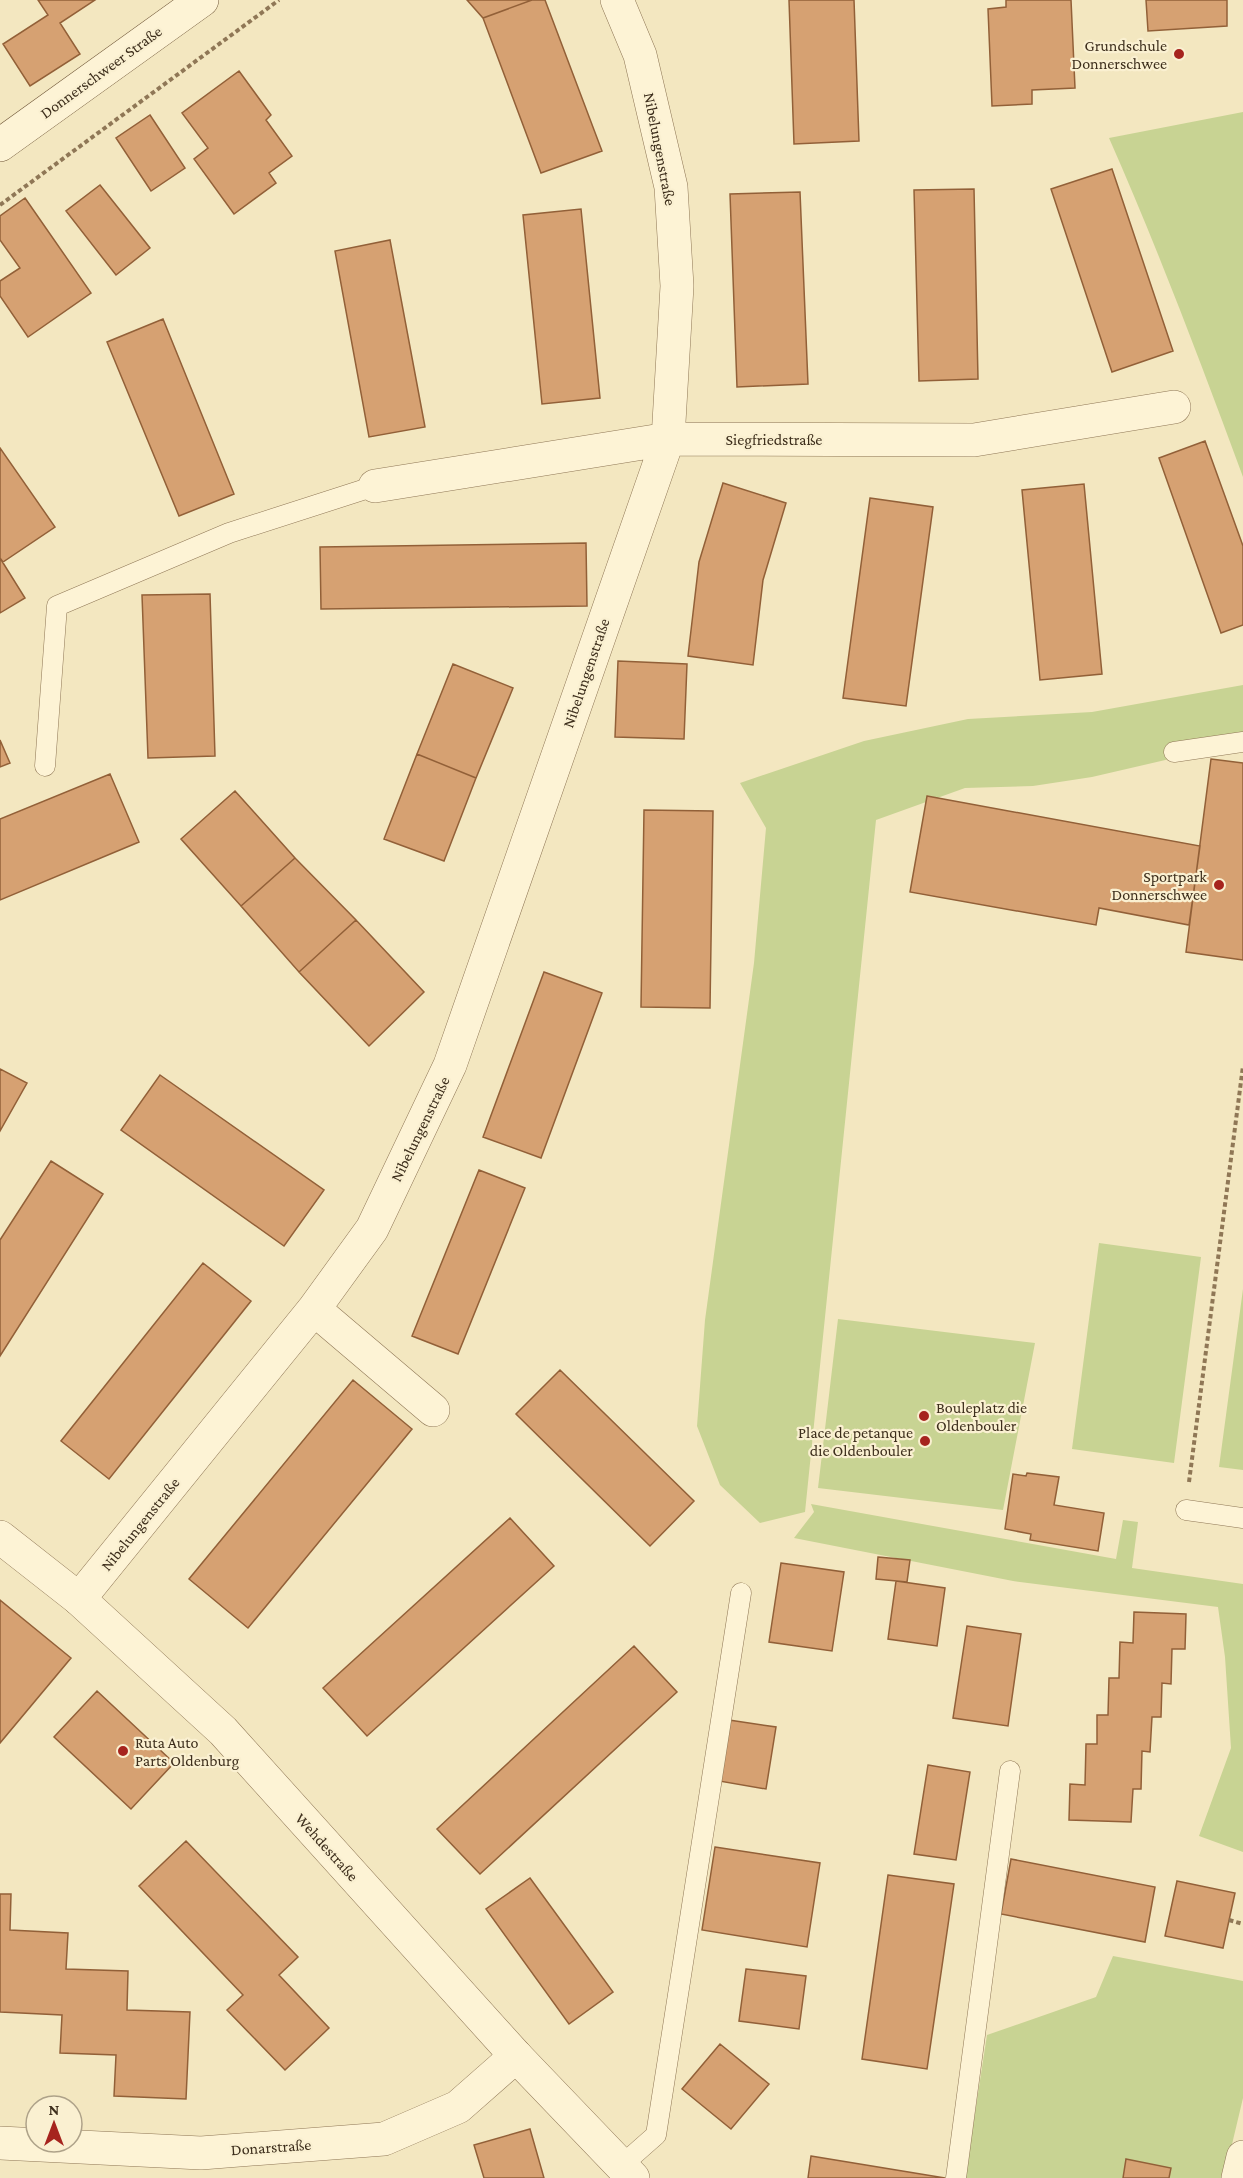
<svg xmlns="http://www.w3.org/2000/svg" width="1243" height="2178" font-family="'Crimson Pro',serif">
<style>
.green{fill:#c8d393}
.building{fill:#d6a172;stroke:#926038;stroke-width:1.5}
.lines{fill:none;stroke-linecap:round;stroke-linejoin:round}
.service-casing{stroke:#8f7756;stroke-width:21}
.minor-casing{stroke:#8f7756;stroke-width:34}
.tertiary-casing{stroke:#8f7756;stroke-width:34}
.secondary-casing{stroke:#715839;stroke-width:34}
.path{stroke:#8f7756;stroke-width:4;stroke-dasharray:4.5 3;stroke-linecap:butt}
.service{stroke:#fdf3d5;stroke-width:20}
.minor{stroke:#fdf3d5;stroke-width:33}
.tertiary{stroke:#fdf3d5;stroke-width:33}
.secondary{stroke:#fdf3d5;stroke-width:33}
.poi-dot{fill:#a6241e;stroke:#faf0d1;stroke-width:2}
.labels{text-anchor:middle;dominant-baseline:central;stroke-width:4.5;stroke-linejoin:round;paint-order:stroke}
.poi-label{font-size:16px;fill:#3d2e1c;stroke:#faf0d1;text-anchor:end}
.street-label{font-size:16px;fill:#3d2e1c;stroke:#faf0d1}
</style>
<rect width="100%" height="100%" fill="#f3e7c0"/>
<path class="green" d="M 1243,112 L 1243,477 C 1201,363 1158,249 1109,138 Z
M 1243,685 L 1243,742 L 1092,777 L 1033,786 L 965,788 L 876,820 L 805,1512 L 760,1523 L 720,1485 L 697,1426 L 705,1320 L 754,963 L 766,828 L 740,783 L 864,741 L 968,719 L 1092,712 Z
M 1099,1243 L 1201,1257 L 1174,1463 L 1072,1449 Z
M 1243,1289 L 1243,1470 L 1219,1467 Z
M 838,1319 L 1035,1343 L 1003,1510 L 818,1488 Z
M 811,1504 L 1116,1559 L 1123,1520 L 1138,1522 L 1132,1568 L 1243,1584 L 1243,1852 L 1199,1836 L 1231,1748 L 1225,1657 L 1218,1607 L 1013,1581 L 794,1538 L 814,1512 Z
M 1113,1956 L 1243,1981 L 1243,2098 L 1224,2178 L 965,2178 L 987,2035 L 1096,1997 Z"/>
<path class="building" d="M 38,0 L 95,0 L 60,23 L 80,54 L 30,86 L 3,44 L 48,15 Z
M 467,0 L 532,0 L 483,18 Z
M 532,0 L 545,0 L 602,151 L 541,173 L 483,18 Z
M 789,0 L 854,0 L 859,141 L 794,144 Z
M 1006,0 L 1071,0 L 1075,88 L 1032,90 L 1032,104 L 992,106 L 988,9 L 1006,7 Z
M 1146,0 L 1227,0 L 1227,26 L 1148,31 Z
M 239,71 L 271,115 L 266,120 L 292,156 L 269,173 L 276,183 L 234,214 L 194,159 L 208,148 L 182,113 Z
M 150,115 L 185,168 L 151,191 L 116,138 Z
M 1112,169 L 1173,351 L 1112,372 L 1051,189 Z
M 100,185 L 150,248 L 116,275 L 66,211 Z
M 974,189 L 978,379 L 919,381 L 914,190 Z
M 800,192 L 808,384 L 737,387 L 730,194 Z
M 25,198 L 91,293 L 28,337 L 0,296 L 0,281 L 20,268 L 0,240 L 0,216 Z
M 581,209 L 600,398 L 542,404 L 523,215 Z
M 390,240 L 425,427 L 369,437 L 335,251 Z
M 163,319 L 234,494 L 179,516 L 107,342 Z
M 1205,441 L 1243,546 L 1243,625 L 1221,633 L 1159,458 Z
M 0,448 L 55,527 L 3,562 L 0,558 Z
M 723,483 L 786,503 L 763,580 L 753,665 L 688,656 L 699,562 Z
M 1084,484 L 1102,674 L 1040,680 L 1022,490 Z
M 870,498 L 933,507 L 906,706 L 843,698 Z
M 586,543 L 587,606 L 321,609 L 320,547 Z
M 0,558 L 25,598 L 0,613 Z
M 210,594 L 215,756 L 148,758 L 142,595 Z
M 618,661 L 687,664 L 684,739 L 615,737 Z
M 453,664 L 513,688 L 476,778 L 417,754 Z
M 0,740 L 10,763 L 0,767 Z
M 417,754 L 476,778 L 444,861 L 384,839 Z
M 1211,759 L 1243,763 L 1243,960 L 1186,952 Z
M 110,774 L 139,842 L 0,900 L 0,819 Z
M 235,791 L 295,858 L 241,906 L 181,839 Z
M 927,796 L 1200,846 L 1189,925 L 1099,908 L 1096,925 L 910,892 Z
M 644,810 L 713,811 L 710,1008 L 641,1007 Z
M 295,858 L 356,920 L 299,972 L 241,906 Z
M 356,920 L 424,992 L 369,1046 L 299,972 Z
M 544,972 L 602,993 L 541,1158 L 483,1137 Z
M 0,1069 L 27,1083 L 0,1131 Z
M 160,1075 L 324,1190 L 284,1246 L 121,1130 Z
M 51,1161 L 103,1194 L 0,1356 L 0,1240 Z
M 479,1170 L 525,1188 L 458,1354 L 412,1336 Z
M 203,1263 L 251,1301 L 109,1479 L 61,1441 Z
M 560,1370 L 694,1501 L 650,1546 L 516,1414 Z
M 353,1380 L 412,1429 L 248,1628 L 189,1579 Z
M 1027,1473 L 1059,1477 L 1054,1505 L 1104,1513 L 1098,1551 L 1030,1540 L 1031,1534 L 1005,1529 L 1013,1474 L 1026,1476 Z
M 510,1518 L 554,1566 L 367,1736 L 323,1688 Z
M 878,1557 L 910,1560 L 907,1582 L 876,1579 Z
M 781,1563 L 844,1572 L 832,1651 L 769,1642 Z
M 896,1581 L 945,1588 L 937,1646 L 888,1639 Z
M 0,1600 L 71,1658 L 0,1743 Z
M 1134,1612 L 1186,1614 L 1185,1649 L 1172,1649 L 1171,1684 L 1162,1683 L 1161,1717 L 1152,1717 L 1150,1752 L 1142,1751 L 1141,1789 L 1133,1789 L 1131,1822 L 1069,1820 L 1070,1784 L 1085,1785 L 1086,1744 L 1097,1744 L 1097,1715 L 1108,1715 L 1109,1678 L 1119,1678 L 1120,1642 L 1133,1643 Z
M 967,1626 L 1021,1634 L 1008,1726 L 953,1718 Z
M 634,1646 L 677,1692 L 480,1874 L 437,1829 Z
M 97,1691 L 174,1763 L 131,1809 L 54,1737 Z
M 729,1720 L 776,1727 L 766,1789 L 719,1781 Z
M 928,1765 L 970,1772 L 956,1860 L 914,1854 Z
M 186,1841 L 298,1957 L 279,1975 L 329,2028 L 285,2070 L 227,2010 L 243,1995 L 139,1886 Z
M 715,1847 L 820,1863 L 807,1947 L 702,1930 Z
M 1011,1859 L 1155,1887 L 1145,1942 L 1001,1914 Z
M 888,1875 L 954,1884 L 927,2069 L 862,2059 Z
M 530,1878 L 613,1992 L 569,2024 L 486,1909 Z
M 1177,1881 L 1235,1893 L 1223,1948 L 1165,1936 Z
M 0,1894 L 11,1894 L 10,1930 L 68,1933 L 66,1969 L 128,1971 L 127,2010 L 190,2012 L 186,2099 L 114,2096 L 116,2055 L 60,2053 L 62,2015 L 0,2012 Z
M 746,1969 L 806,1976 L 799,2029 L 739,2021 Z
M 720,2044 L 769,2084 L 731,2129 L 682,2089 Z
M 530,2129 L 544,2178 L 484,2178 L 474,2145 Z
M 811,2156 L 945,2178 L 808,2178 Z
M 1126,2159 L 1171,2168 L 1169,2178 L 1123,2178 Z"/>
<g class="lines">
<defs>
<path id="service" d="M 1174,752 L 1243,742
M 45,766 L 57,606 L 229,533 L 375,486
M 1186,1510 L 1243,1518
M 622,2165 L 656,2135 L 741,1593
M 956,2178 L 1010,1771"/>
<path id="minor" d="M 375,486 L 668,439 L 974,440 L 1174,407
M 314,1309 L 433,1410
M 79,1599 L 314,1309 L 372,1229 L 450,1065 L 668,439 L 677,286 L 671,187 L 640,55 L 617,0
M 0,2143 L 201,2153 L 384,2139 L 458,2107 L 516,2056
M 1238,2178 L 1243,2157"/>
<path id="tertiary" d="M 0,1537 L 79,1599 L 223,1731 L 516,2056 L 633,2178"/>
<path id="secondary" d="M 0,145 L 202,0"/>
</defs>
<use href="#service" class="service-casing"/>
<use href="#minor" class="minor-casing"/>
<use href="#tertiary" class="tertiary-casing"/>
<use href="#secondary" class="secondary-casing"/>
<path class="path" d="M 0,205 L 279,0
M 1189,1482 L 1243,1066
M 1229,1920 L 1243,1924"/>
<use href="#service" class="service"/>
<use href="#minor" class="minor"/>
<use href="#tertiary" class="tertiary"/>
<use href="#secondary" class="secondary"/>
</g>
<g class="poi-dot">
<circle cx="1179" cy="54" r="6"/>
<circle cx="1219" cy="885" r="6"/>
<circle cx="924" cy="1416" r="6"/>
<circle cx="925" cy="1441" r="6"/>
<circle cx="123" cy="1751" r="6"/>
</g>
<g class="labels">
<g class="poi-label">
<text x="1167" y="45">Grundschule<tspan x="1167" dy="18">Donnerschwee</tspan></text>
<text x="1207" y="876">Sportpark<tspan x="1207" dy="18">Donnerschwee</tspan></text>
<text x="936" y="1407" text-anchor="start">Bouleplatz die<tspan x="936" dy="18">Oldenbouler</tspan></text>
<text x="913" y="1432">Place de petanque<tspan x="913" dy="18">die Oldenbouler</tspan></text>
<text x="135" y="1742" text-anchor="start">Ruta Auto<tspan x="135" dy="18">Parts Oldenburg</tspan></text>
</g>
<g class="street-label">
<text transform="translate(101 72) rotate(-36)">Donnerschweer Straße</text>
<text transform="translate(660 149) rotate(79)">Nibelungenstraße</text>
<text x="774" y="439">Siegfriedstraße</text>
<text transform="translate(586 673) rotate(-71)">Nibelungenstraße</text>
<text transform="translate(420 1129) rotate(-64)">Nibelungenstraße</text>
<text transform="translate(140 1524) rotate(-51)">Nibelungenstraße</text>
<text transform="translate(327 1847) rotate(48)">Wehdestraße</text>
<text transform="translate(271 2147) rotate(-4)">Donarstraße</text>
</g>
</g>
<g transform="translate(54 2124)"><circle r="28" fill="#faf0d1" stroke="#aea289" stroke-width="1.5"/>
<path d="M0-4.5L10 22L0 15L-10 22Z" fill="#a6241e"/>
<text y="-9" font-size="16" font-weight="bold" text-anchor="middle" fill="#3d2e1c">N</text>
</g>
</svg>
